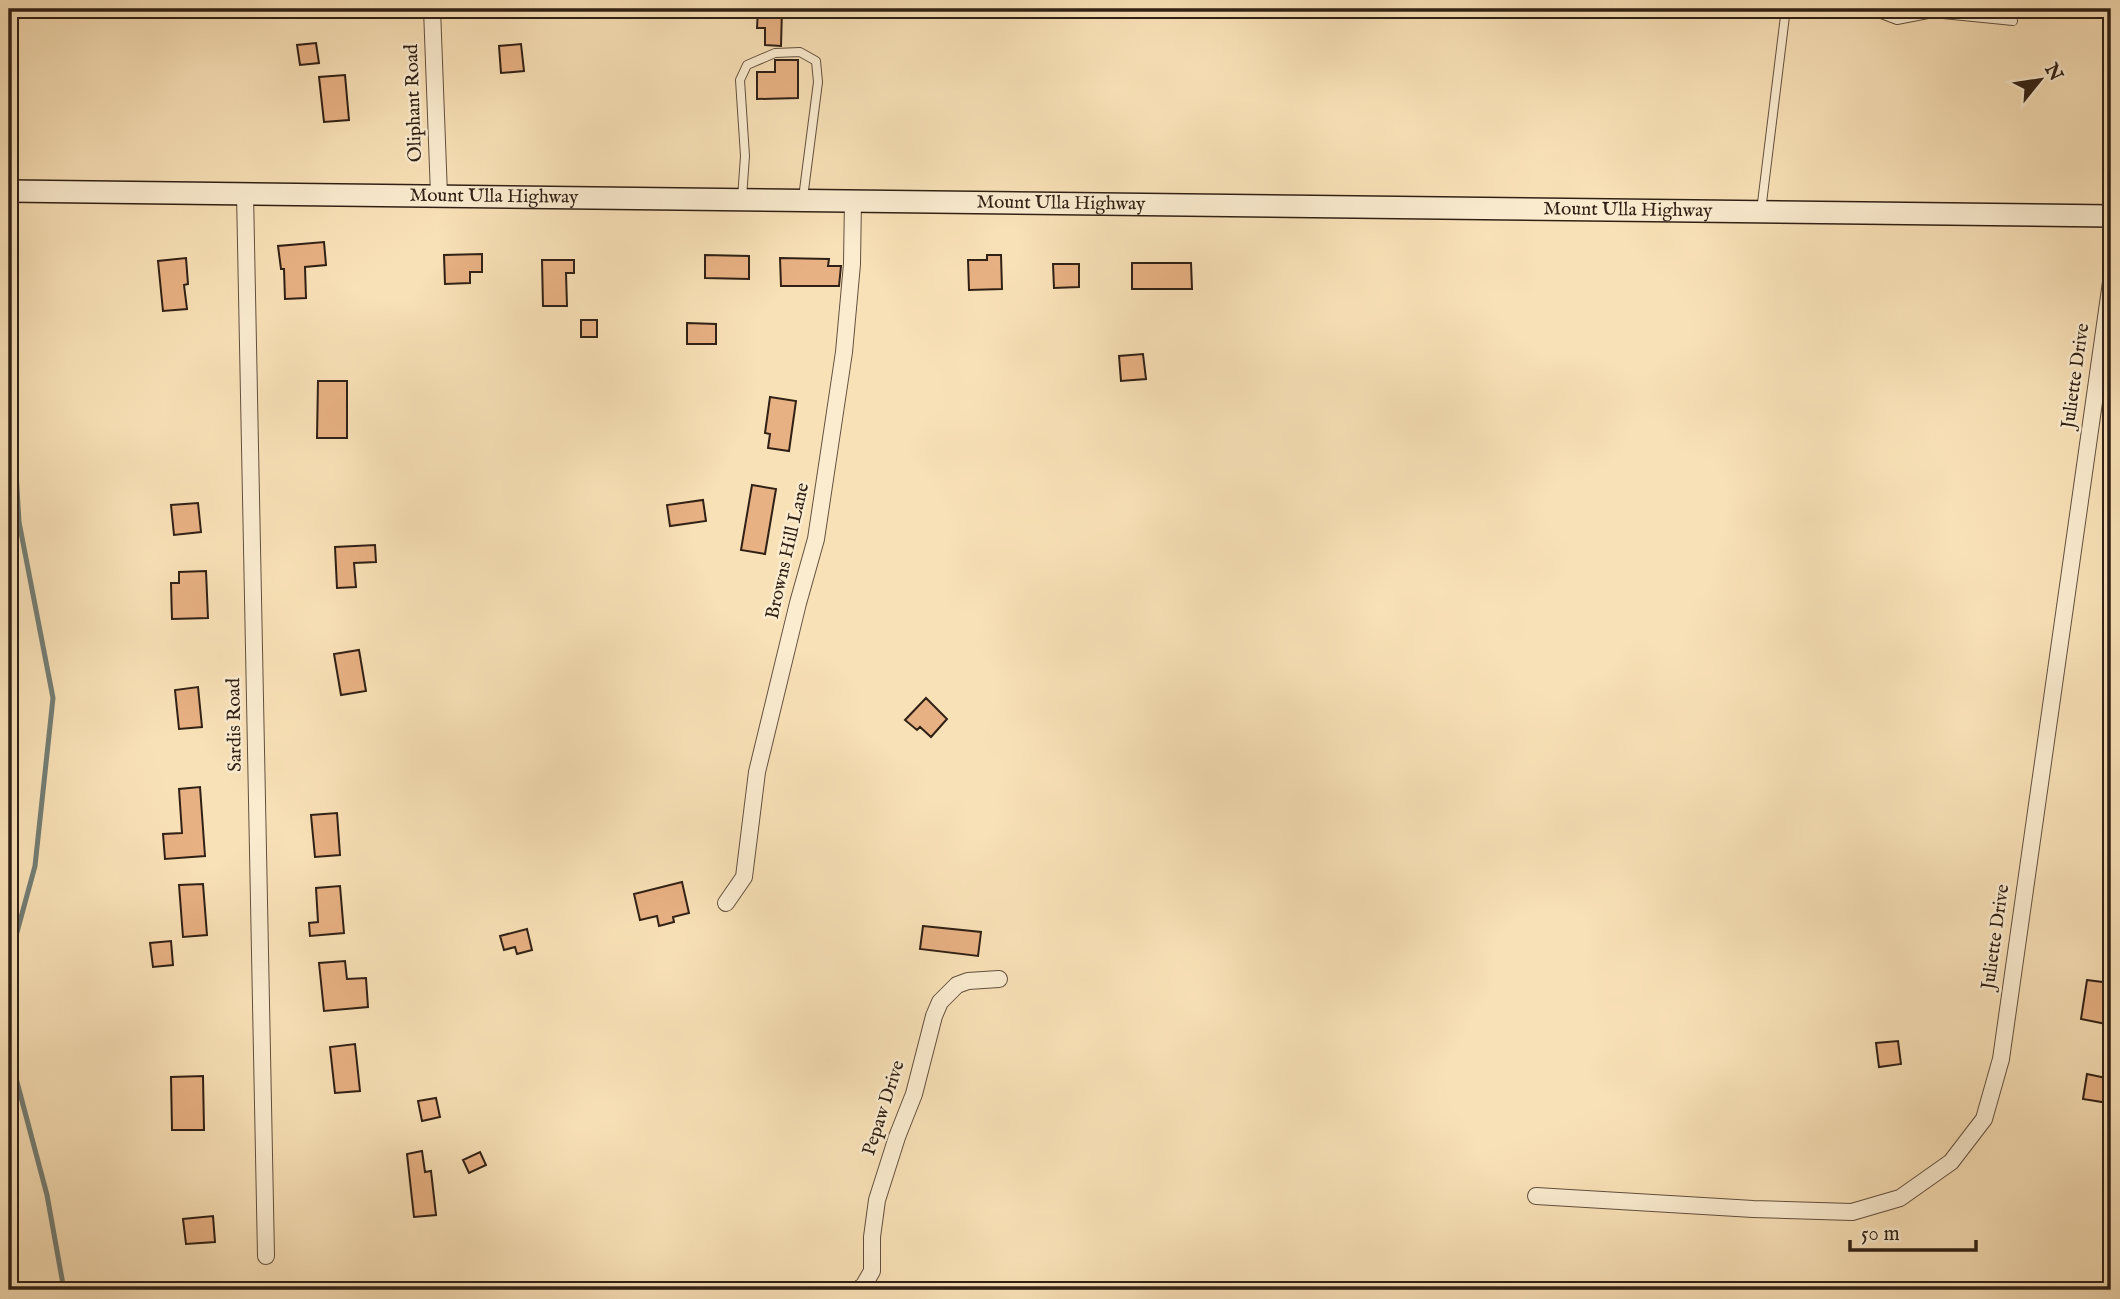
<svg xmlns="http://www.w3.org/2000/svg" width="2120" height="1299" font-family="'IM FELL English',serif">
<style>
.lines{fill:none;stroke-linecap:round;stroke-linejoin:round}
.stream{stroke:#737e75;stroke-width:5}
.building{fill:#e8b183;stroke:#302015;stroke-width:2}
.lane-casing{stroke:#62503e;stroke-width:10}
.street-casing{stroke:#62503e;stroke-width:18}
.secondary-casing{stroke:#302015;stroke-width:24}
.lane{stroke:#fbecd0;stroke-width:8}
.street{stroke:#fbecd0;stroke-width:16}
.secondary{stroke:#fbecd0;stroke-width:21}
.labels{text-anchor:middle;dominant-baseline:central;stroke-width:5;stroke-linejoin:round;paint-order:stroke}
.street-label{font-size:19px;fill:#302015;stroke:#fbecd0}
</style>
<rect width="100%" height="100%" fill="#f9e1b7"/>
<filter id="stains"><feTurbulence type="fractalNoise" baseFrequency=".00286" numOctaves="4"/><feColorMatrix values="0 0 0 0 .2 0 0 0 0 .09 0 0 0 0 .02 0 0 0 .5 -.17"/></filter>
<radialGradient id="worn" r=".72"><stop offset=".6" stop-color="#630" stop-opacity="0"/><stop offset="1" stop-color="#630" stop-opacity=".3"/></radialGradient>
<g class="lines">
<path class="stream" d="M 9,352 L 19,522 L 53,698 L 35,866 L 11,954 L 13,1067 L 47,1195 L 64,1290"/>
</g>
<path class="building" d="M 758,9 L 782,9 L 781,46 L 765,45 L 765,28 L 757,28 Z
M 316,43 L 319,63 L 300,65 L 297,45 Z
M 521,44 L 524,71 L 501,73 L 499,46 Z
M 775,60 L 798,60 L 798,98 L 757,99 L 757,72 L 775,72 Z
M 345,75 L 349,120 L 324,122 L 319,77 Z
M 324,242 L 326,265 L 305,267 L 306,298 L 285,299 L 284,269 L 281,269 L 278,246 Z
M 482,254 L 482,272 L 470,272 L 470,283 L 445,284 L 444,255 Z
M 705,255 L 749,256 L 749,279 L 705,278 Z
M 987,255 L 1001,255 L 1002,289 L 969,290 L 968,260 L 987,260 Z
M 186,258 L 188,284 L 184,285 L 187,309 L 163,311 L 158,261 Z
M 780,258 L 829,259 L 828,266 L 841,266 L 839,286 L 781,286 Z
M 542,260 L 574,260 L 574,273 L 566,273 L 567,306 L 543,306 Z
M 1132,263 L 1191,263 L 1192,289 L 1132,289 Z
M 1053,264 L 1079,264 L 1079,287 L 1054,288 Z
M 581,320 L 597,320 L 597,337 L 581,337 Z
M 687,323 L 716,324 L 716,344 L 687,344 Z
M 1143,354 L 1146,379 L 1121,381 L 1119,356 Z
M 318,381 L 347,381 L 347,438 L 317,438 Z
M 770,397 L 796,401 L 789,451 L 768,448 L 770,434 L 765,433 Z
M 752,485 L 776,489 L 765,554 L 741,550 Z
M 703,500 L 706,521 L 670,526 L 667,505 Z
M 198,503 L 201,532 L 174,535 L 171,505 Z
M 375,545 L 376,562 L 354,563 L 356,587 L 337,588 L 335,547 Z
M 206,571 L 208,618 L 172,619 L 171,583 L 179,583 L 179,572 Z
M 359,650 L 366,691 L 341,695 L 334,654 Z
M 198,687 L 202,727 L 179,729 L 175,690 Z
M 926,698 L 947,719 L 931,737 L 920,727 L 917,730 L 905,720 Z
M 200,787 L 205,856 L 165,859 L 163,834 L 182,833 L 179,789 Z
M 337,813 L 340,855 L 315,857 L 311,815 Z
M 682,882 L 689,913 L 673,917 L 674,922 L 659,926 L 657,916 L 640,920 L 634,894 Z
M 203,884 L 207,935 L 183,937 L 179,885 Z
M 340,886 L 344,933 L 310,936 L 309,923 L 318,922 L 316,888 Z
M 923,926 L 981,932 L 978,956 L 920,949 Z
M 527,929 L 532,950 L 517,954 L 515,947 L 504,950 L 500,936 Z
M 171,941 L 173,965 L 153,967 L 150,943 Z
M 345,961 L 347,979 L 366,978 L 368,1007 L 324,1011 L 319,963 Z
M 2087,980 L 2110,983 L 2111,1025 L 2081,1019 Z
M 1898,1041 L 1901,1064 L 1879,1067 L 1876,1043 Z
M 355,1044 L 360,1091 L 335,1093 L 330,1047 Z
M 2087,1074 L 2111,1079 L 2108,1103 L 2083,1099 Z
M 203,1076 L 204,1130 L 172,1130 L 171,1077 Z
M 436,1098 L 440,1117 L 422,1121 L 418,1101 Z
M 422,1151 L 425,1172 L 431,1171 L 436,1215 L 414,1217 L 407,1154 Z
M 480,1152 L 486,1165 L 469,1173 L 463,1160 Z
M 213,1216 L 215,1242 L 186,1244 L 183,1219 Z"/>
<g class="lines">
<defs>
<path id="lane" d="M 1868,9 L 1897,20 L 1933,13 L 2013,21
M 742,198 L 745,156 L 740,80 L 747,65 L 775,53 L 800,52 L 816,61 L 818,82 L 803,198
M 1761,211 L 1785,16 L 1789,9"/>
<path id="street" d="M 432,9 L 439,195
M 245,193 L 266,1256
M 726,903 L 744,877 L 757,772 L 798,603 L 816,539 L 844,352 L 852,264 L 853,200
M 1536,1196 L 1753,1209 L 1852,1212 L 1900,1198 L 1951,1162 L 1984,1119 L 2001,1059 L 2111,282
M 858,1290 L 864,1285 L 872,1271 L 872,1237 L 877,1200 L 897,1137 L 914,1094 L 934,1016 L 940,1002 L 957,985 L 968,981 L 999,979"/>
<g id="secondary">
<path id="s1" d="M 9,191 L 2111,216"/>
</g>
</defs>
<use href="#lane" class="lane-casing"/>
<use href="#street" class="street-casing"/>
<use href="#secondary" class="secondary-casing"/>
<use href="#lane" class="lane"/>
<use href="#street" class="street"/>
<use href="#secondary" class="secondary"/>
</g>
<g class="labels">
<g class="street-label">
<text transform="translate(414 103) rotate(-92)">Oliphant Road</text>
<text stroke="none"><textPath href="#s1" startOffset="485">Mount Ulla Highway</textPath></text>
<text stroke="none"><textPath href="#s1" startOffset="1052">Mount Ulla Highway</textPath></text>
<text stroke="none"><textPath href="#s1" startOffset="1619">Mount Ulla Highway</textPath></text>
<text transform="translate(2076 376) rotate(-82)">Juliette Drive</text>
<text transform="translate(788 551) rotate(-77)">Browns Hill Lane</text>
<text transform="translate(235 725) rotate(-91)">Sardis Road</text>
<text transform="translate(1996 937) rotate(-82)">Juliette Drive</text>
<text transform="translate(884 1108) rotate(-72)">Pepaw Drive</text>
</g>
</g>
<rect width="2120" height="1299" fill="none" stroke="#f9e1b7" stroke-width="35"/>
<rect x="10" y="10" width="2099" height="1278" fill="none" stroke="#302015" stroke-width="3.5"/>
<rect x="18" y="18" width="2085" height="1264" fill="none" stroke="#302015" stroke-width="2"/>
<g transform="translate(2040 80) rotate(60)" stroke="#fbecd0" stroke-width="5" paint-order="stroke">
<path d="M0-5L12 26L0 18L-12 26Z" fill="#302015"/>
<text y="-10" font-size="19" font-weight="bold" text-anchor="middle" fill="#302015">N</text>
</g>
<path d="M1850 1240v10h126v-10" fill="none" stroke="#302015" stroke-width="3.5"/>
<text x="1861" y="1240" font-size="21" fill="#302015" stroke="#fbecd0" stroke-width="5" paint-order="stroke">50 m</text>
<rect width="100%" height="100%" filter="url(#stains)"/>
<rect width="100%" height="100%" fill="url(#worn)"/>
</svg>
